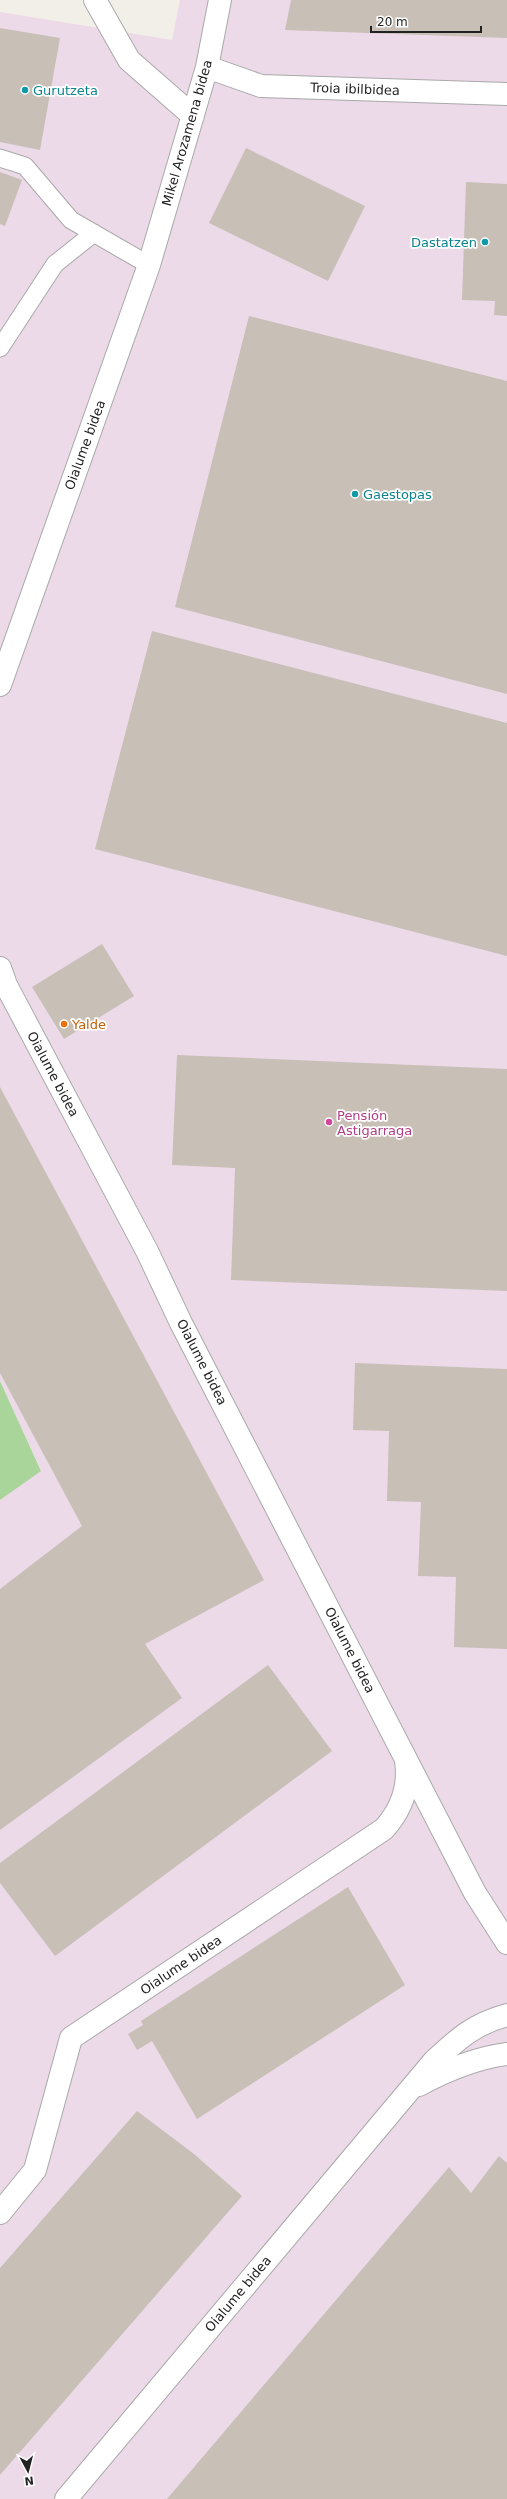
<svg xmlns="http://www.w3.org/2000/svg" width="507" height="2499" font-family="'DejaVu Sans',sans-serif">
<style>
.industrial{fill:#ecdae8}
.forest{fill:#a9d49a}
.building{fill:#c8bfb7}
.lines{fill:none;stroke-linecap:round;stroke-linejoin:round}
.service-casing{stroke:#a9a9a9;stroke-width:19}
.minor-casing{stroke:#a9a9a9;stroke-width:24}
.service{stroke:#fff;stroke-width:17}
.minor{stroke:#fff;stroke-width:22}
.culture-dot{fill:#0f9aa8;stroke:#fff;stroke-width:1.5}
.food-dot{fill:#e8710a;stroke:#fff;stroke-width:1.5}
.hotel-dot{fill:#d1479c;stroke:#fff;stroke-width:1.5}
.labels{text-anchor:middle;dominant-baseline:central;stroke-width:3.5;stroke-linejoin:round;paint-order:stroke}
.street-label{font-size:13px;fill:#222;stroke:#fff}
.culture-label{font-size:13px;fill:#0d838f;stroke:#fff;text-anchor:start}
.food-label{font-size:13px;fill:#c56008;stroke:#fff;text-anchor:start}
.hotel-label{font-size:13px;fill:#b23c85;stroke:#fff;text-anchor:start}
</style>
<rect width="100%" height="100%" fill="#f2efe8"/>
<path class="industrial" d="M 180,0 L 507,0 L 507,2499 L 0,2499 L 0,1500 L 41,1470 L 0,1381 L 0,12 L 172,40 Z"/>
<path class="forest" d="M 0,1381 L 41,1471 L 0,1500 Z"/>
<path class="building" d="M 291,0 L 507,0 L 507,38 L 285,30 Z
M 0,28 L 60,38 L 40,150 L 0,142 Z
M 246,148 L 365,206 L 328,281 L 209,223 Z
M 0,172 L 22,180 L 5,226 L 0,224 Z
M 466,182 L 507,184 L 507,316 L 494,315 L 495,301 L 462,300 Z
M 249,316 L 507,381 L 507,694 L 175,607 Z
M 152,631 L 507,723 L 507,956 L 95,849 Z
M 102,944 L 134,996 L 64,1039 L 32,987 Z
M 177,1055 L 507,1069 L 507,1291 L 231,1280 L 235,1168 L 172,1165 Z
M 0,1087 L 264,1580 L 145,1644 L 182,1698 L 0,1830 L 0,1589 L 82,1526 L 0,1373 Z
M 355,1363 L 507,1369 L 507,1649 L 454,1647 L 456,1577 L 418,1576 L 421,1502 L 387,1501 L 389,1431 L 353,1430 Z
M 268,1665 L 332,1751 L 55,1956 L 0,1883 L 0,1863 Z
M 348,1887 L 405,1985 L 197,2119 L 152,2041 L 137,2050 L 128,2034 L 143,2025 L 141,2021 Z
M 137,2111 L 194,2154 L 242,2196 L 0,2475 L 0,2268 Z
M 499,2156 L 507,2163 L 507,2499 L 167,2499 L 449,2167 L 471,2193 Z"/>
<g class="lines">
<defs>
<path id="service" d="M 0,158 L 25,166 L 71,220 L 149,265
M 0,348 L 55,264 L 94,233"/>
<path id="minor" d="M 95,0 L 129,60 L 193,116
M 207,67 L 261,86 L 507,94
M 0,685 L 149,265 L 207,67 L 220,0
M 0,968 L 6,985 L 147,1251 L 181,1323 L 475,1893 L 507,1943
M 419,2085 C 447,2070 476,2058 507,2054
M 0,2213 L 35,2170 L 71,2038 L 384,1829 C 401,1810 410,1788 406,1761
M 66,2499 L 434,2061 C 459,2038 474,2024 507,2015"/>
</defs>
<use href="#service" class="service-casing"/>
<use href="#minor" class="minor-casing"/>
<use href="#service" class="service"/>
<use href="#minor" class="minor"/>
</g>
<g class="culture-dot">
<circle cx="25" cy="90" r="4"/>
<circle cx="485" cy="242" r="4"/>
<circle cx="355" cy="494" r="4"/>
</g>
<circle class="food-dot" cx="64" cy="1024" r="4"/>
<circle class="hotel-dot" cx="329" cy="1122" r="4"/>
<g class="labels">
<g class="street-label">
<text transform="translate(355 89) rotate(2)">Troia ibilbidea</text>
<text transform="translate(187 133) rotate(-74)">Mikel Arozamena bidea</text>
<text transform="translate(85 445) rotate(-70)">Oialume bidea</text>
<text transform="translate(53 1074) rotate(62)">Oialume bidea</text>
<text transform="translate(202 1362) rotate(63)">Oialume bidea</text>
<text transform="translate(350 1650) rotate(63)">Oialume bidea</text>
<text transform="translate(181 1965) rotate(-34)">Oialume bidea</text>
<text transform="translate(238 2294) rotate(-50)">Oialume bidea</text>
</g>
<g class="culture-label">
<text x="33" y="90">Gurutzeta</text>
<text x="477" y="242" text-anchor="end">Dastatzen</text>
<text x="363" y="494">Gaestopas</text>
</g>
<g class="food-label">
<text x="72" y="1024">Yalde</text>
</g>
<g class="hotel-label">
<text x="337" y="1115">Pensión<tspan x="337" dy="15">Astigarraga</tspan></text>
</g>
</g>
<g transform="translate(28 2471) rotate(173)" stroke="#ffffff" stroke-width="3" paint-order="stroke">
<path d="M0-3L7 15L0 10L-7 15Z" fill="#222222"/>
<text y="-6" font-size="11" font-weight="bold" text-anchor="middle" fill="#222222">N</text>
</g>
<path d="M371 26v6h110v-6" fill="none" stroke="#222222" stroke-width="2"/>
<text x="377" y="26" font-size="12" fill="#222222" stroke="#ffffff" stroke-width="3" paint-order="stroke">20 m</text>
</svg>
